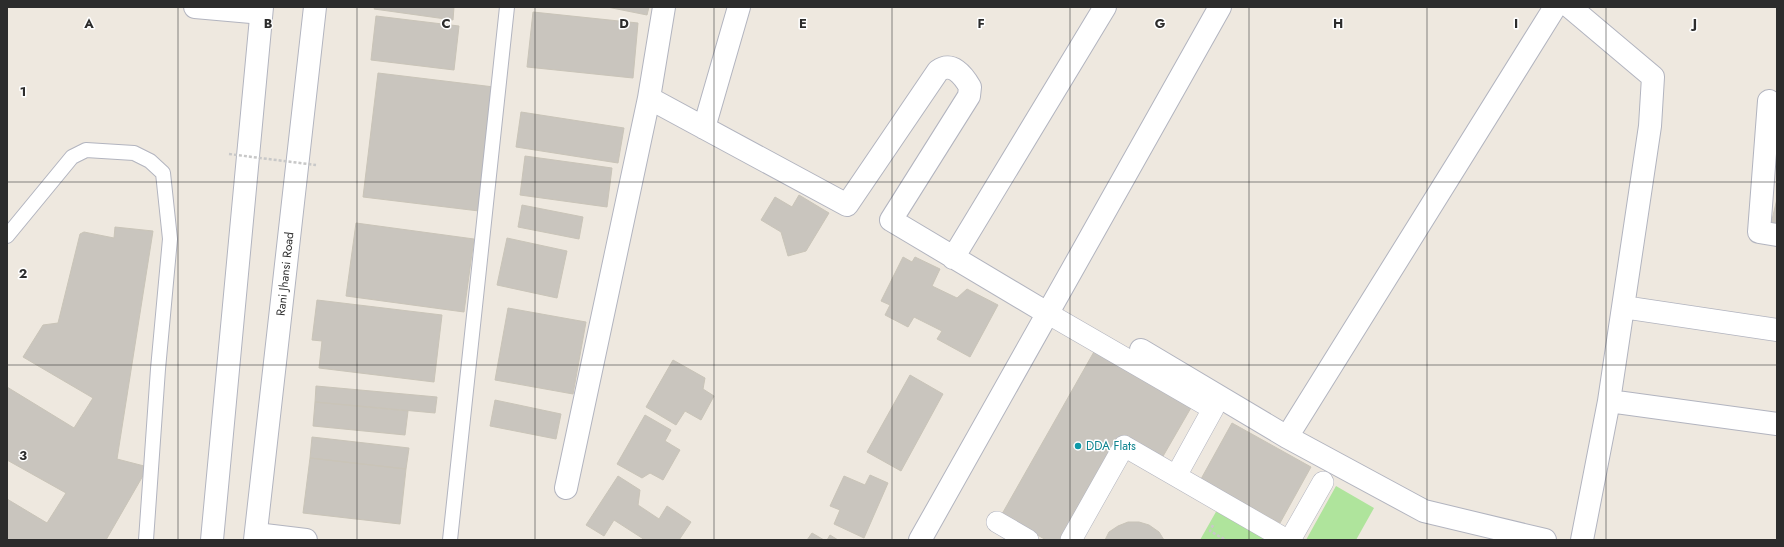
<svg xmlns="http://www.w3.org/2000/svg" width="1784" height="547" font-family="Jost,sans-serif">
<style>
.green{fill:#afe49c}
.building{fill:#c9c5be;stroke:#c9c4b8}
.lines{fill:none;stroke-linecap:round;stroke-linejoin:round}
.service-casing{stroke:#b2b4bf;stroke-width:16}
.pedestrian-casing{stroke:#b2b4bf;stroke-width:22}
.minor-casing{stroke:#b2b4bf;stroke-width:24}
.secondary-casing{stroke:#b2b4bf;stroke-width:24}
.path{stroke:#c8c8c8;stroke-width:2.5;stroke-dasharray:3 2;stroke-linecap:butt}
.service{stroke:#fff;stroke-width:14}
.pedestrian{stroke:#fff;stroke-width:21}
.minor{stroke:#fff;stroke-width:22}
.secondary{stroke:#fff;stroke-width:22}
.path-bridge{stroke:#c8c8c8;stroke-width:2.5;stroke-dasharray:3 2;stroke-linecap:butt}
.grid{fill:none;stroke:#2c2c2c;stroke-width:1;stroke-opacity:0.55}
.culture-dot{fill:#0f9aa8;stroke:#fff;stroke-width:1.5}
.labels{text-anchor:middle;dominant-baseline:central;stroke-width:3;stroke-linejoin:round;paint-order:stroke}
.street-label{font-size:12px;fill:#2c2c2c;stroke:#fff}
.culture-label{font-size:12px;fill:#0d838f;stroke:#fff;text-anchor:start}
.grid-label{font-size:13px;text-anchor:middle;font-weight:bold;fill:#2c2c2c;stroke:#fff;stroke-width:3;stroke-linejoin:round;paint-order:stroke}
</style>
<rect width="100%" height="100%" fill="#eee8df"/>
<path class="green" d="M 1336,486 L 1374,508 L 1356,540 L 1306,540 Z
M 1217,510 L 1269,540 L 1200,540 Z"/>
<path class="building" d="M 375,7 L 454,7 L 453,20 L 374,9 Z
M 607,7 L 649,7 L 647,15 Z
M 533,12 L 638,23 L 633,78 L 527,67 Z
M 376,16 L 459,26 L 454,70 L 371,60 Z
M 378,73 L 494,87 L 479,211 L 363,197 Z
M 521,112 L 624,128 L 618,163 L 516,147 Z
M 525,156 L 612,168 L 607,207 L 520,195 Z
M 799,195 L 829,213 L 806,251 L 788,256 L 781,232 L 761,220 L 775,197 L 792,207 Z
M 1777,199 L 1777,229 L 1770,228 Z
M 522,205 L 583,217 L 579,239 L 518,227 Z
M 356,223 L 474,239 L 464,312 L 346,296 Z
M 115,227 L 153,231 L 117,459 L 148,467 L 106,540 L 7,540 L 7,499 L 47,523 L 66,493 L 7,460 L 7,387 L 74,428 L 93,398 L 23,357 L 43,325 L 58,323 L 80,234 L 84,232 L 114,238 Z
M 507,238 L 567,251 L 557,298 L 497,285 Z
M 903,257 L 912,262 L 915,257 L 940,269 L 932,286 L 957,298 L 967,289 L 998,305 L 970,357 L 937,339 L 942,331 L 914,317 L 908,327 L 885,315 L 890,305 L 881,301 Z
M 317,300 L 442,315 L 434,382 L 319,368 L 322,341 L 312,340 Z
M 508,308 L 586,322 L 573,394 L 495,380 Z
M 1095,350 L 1192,406 L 1162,458 L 1122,435 L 1062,540 L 1046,540 L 1002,514 Z
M 673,360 L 705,378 L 703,389 L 714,396 L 701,420 L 685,411 L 676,425 L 646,407 Z
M 910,375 L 943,394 L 901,471 L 867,452 Z
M 316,386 L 437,397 L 435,413 L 315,402 Z
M 495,400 L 561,414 L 556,439 L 490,426 Z
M 315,402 L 408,411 L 405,435 L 313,426 Z
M 645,415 L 671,430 L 665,441 L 680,450 L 663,480 L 650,473 L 642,478 L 617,464 Z
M 1232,423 L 1311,467 L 1280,523 L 1201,479 Z
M 312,437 L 409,448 L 406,469 L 310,458 Z
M 310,458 L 406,469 L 400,524 L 303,513 Z
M 870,475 L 888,483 L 864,538 L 834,524 L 840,510 L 830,506 L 844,476 L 865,485 Z
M 618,476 L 640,490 L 638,505 L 659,519 L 667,506 L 691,522 L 679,540 L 645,540 L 614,520 L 604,536 L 586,525 Z
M 1128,522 L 1139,522 L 1149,525 L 1159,532 L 1164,540 L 1105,540 L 1109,532 L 1118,526 Z
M 812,533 L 824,540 L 807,540 Z
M 830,535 L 838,540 L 827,540 Z"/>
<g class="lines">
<defs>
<path id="service" d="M 7,236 L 72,157 L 86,150 L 134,153 L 150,161 L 163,173 L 170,239 L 158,369 L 146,540
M 450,540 L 507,7"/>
<path id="pedestrian" d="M 1047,313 L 1213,409 L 1176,476 L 1287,540
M 997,522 L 1028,540
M 1071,540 L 1124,446 L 1176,476
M 1290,540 L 1323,482"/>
<path id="minor" d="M 195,7 L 261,13
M 1570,7 L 1653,77 L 1650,126 L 1609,401 L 1582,540
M 649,98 L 847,205 L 938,71 C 952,61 963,75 970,87 L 969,96 L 891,220 L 1047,313
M 1769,101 L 1759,232 L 1777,235
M 704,128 L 739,7
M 953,258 L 1105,7
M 1623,307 L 1777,330
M 1141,350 L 1287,437 L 1424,511 L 1545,540
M 1609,401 L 1777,424
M 1287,437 L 1555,7
M 566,488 L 649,98 L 664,7
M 256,534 L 306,540
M 920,540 L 1220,7"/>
<path id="secondary" d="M 212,540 L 262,7
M 255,540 L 315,7"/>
</defs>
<use href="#service" class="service-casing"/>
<use href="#pedestrian" class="pedestrian-casing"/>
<use href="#minor" class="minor-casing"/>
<use href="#secondary" class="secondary-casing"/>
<path class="path" d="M 1213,525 L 1210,531 L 1226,540"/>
<use href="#service" class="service"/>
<use href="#pedestrian" class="pedestrian"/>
<use href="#minor" class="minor"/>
<use href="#secondary" class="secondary"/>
<path class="path-bridge" d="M 229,154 L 316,165"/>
</g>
<path class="grid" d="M 178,7 L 178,540M 357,7 L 357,540M 535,7 L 535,540M 714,7 L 714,540M 892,7 L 892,540M 1070,7 L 1070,540M 1249,7 L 1249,540M 1427,7 L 1427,540M 1606,7 L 1606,540M 7,182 L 1777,182M 7,365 L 1777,365"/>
<circle class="culture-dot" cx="1078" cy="446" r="4"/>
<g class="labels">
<g class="street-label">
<text transform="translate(285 274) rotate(-84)">Rani Jhansi Road</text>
</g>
<g class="culture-label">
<text x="1086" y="446">DDA Flats</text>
</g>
</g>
<g class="grid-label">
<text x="89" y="28">A</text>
<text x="268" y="28">B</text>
<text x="446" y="28">C</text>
<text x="624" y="28">D</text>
<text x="803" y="28">E</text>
<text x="981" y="28">F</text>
<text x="1160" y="28">G</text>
<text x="1338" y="28">H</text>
<text x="1516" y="28">I</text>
<text x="1695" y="28">J</text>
<text x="23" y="96">1</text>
<text x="23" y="278">2</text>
<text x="23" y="460">3</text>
</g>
<rect width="1784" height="547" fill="none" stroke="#2c2c2c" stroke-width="16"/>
</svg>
